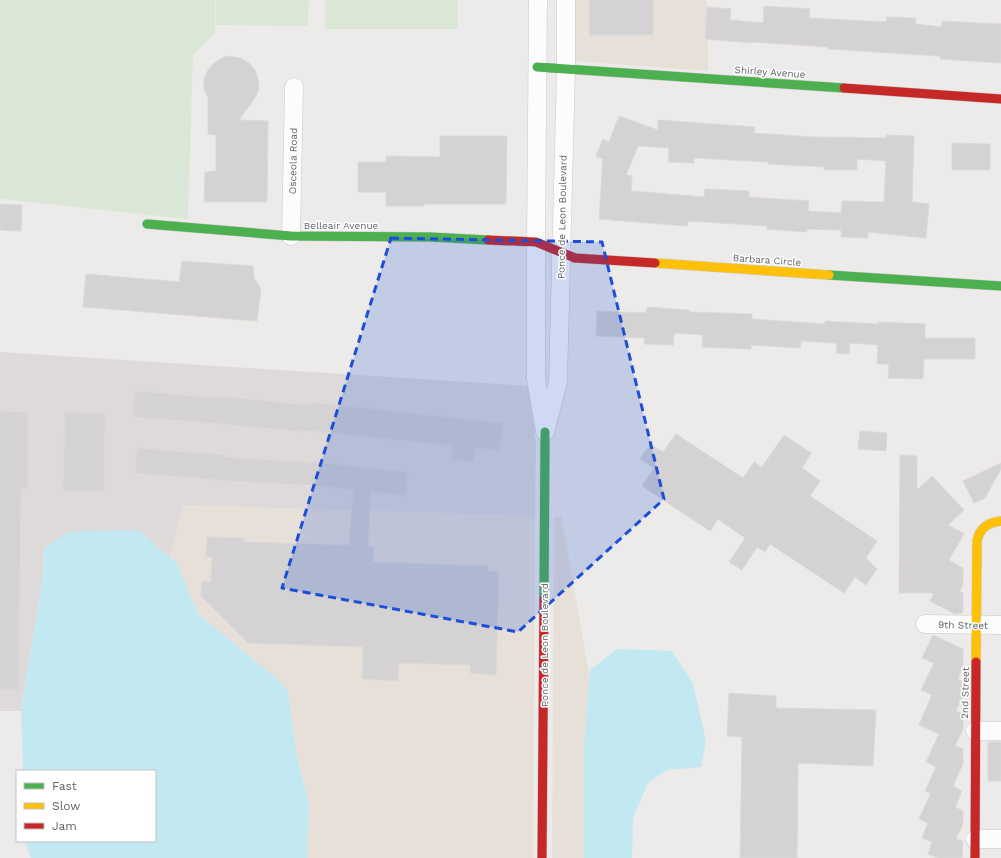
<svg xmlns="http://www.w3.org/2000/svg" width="1001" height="858" font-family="'Work Sans',sans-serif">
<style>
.commercial{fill:#e6e0d8}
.industrial{fill:#dddad9}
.green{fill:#dbe7d6}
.water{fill:#c2e8f2}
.building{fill:#d4d2d2;stroke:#dcdad8;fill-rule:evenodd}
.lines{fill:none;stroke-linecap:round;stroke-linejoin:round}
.street-casing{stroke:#cac9c9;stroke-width:19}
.fast-casing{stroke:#c9c9c9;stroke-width:10}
.slow-casing{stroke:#c9c9c9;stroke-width:10}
.jam-casing{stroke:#c9c9c9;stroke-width:10}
.street{stroke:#fcfcfc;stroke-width:18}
.fast{stroke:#4caf50;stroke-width:9}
.slow{stroke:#ffc107;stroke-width:9}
.jam{stroke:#c62828;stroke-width:9}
.marked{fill:#1d4ed8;fill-opacity:0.2;stroke:#1d4ed8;stroke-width:3;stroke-dasharray:8 5;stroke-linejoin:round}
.labels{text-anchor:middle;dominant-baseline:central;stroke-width:3;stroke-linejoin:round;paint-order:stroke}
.street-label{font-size:10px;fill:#5f6366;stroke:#fff}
</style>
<rect width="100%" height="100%" fill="#edebe9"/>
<path class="commercial" d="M 575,0 L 707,0 L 708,71 L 575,61 Z
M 183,505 L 535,516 L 533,858 L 307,858 L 309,804 L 296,753 L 288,691 L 276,678 L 198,614 L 175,559 L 170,558 Z
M 554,517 L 561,517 L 562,519 L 590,680 L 584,750 L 584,858 L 552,858 Z"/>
<path class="industrial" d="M 0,352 L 528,386 L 535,432 L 534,439 L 536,439 L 535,516 L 183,505 L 170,558 L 138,530 L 44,548 L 43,575 L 21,711 L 0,711 Z"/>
<path class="green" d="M 0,0 L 215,0 L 215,33 L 193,55 L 188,219 L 0,199 Z
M 216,0 L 309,0 L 308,26 L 216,25 Z
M 325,0 L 458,0 L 458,29 L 325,29 Z"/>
<path class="water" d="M 138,530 L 170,558 L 175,559 L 198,614 L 276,678 L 288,691 L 296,753 L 309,804 L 307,858 L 31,858 L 25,841 L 155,841 L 155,771 L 23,771 L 21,711 L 43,575 L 44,548 L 71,531 Z
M 617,649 L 672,651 L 693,683 L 706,741 L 701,767 L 667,770 L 648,783 L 633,818 L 632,858 L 584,858 L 584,750 L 590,670 Z"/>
<path class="building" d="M 589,0 L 653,0 L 653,35 L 589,35 Z
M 764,6 L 810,9 L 809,18 L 886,22 L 887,17 L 916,18 L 915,24 L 942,27 L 942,21 L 1001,24 L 1001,63 L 940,59 L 940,56 L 828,49 L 828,47 L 752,42 L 752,43 L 705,39 L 707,7 L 731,9 L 730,20 L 763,23 Z
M 226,56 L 241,58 L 249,63 L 255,70 L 258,79 L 259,89 L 255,98 L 239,120 L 268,121 L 267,202 L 204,202 L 205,172 L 216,171 L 216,135 L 208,134 L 208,98 L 204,89 L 204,79 L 208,70 L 214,63 Z
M 619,116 L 658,130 L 658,120 L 755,127 L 754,133 L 814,137 L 886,138 L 886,135 L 914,136 L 912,202 L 929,204 L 926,238 L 868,232 L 868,238 L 841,237 L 841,230 L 807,229 L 807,232 L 767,229 L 767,226 L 688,221 L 687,226 L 599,219 L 603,159 L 596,156 L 603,139 L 609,142 ZM 638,146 L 669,148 L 668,162 L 694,163 L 694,158 L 768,162 L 768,164 L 824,167 L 824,170 L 857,170 L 857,159 L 886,161 L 884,200 L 883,202 L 842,201 L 841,213 L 808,211 L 809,201 L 749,197 L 749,191 L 705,189 L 704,197 L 631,191 L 632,176 L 626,175 Z
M 440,136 L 507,136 L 506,204 L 424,204 L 424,206 L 386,206 L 386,192 L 358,192 L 358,162 L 386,162 L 386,156 L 440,157 Z
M 952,143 L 990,144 L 990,170 L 952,170 Z
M 0,204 L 22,205 L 21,231 L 0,230 Z
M 182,261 L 253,266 L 254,278 L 261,289 L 257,321 L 83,307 L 86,274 L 179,282 Z
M 647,307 L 689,310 L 689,312 L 752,314 L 752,319 L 825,324 L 825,321 L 878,324 L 879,322 L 925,324 L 925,338 L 975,338 L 975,359 L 924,359 L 923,379 L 888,378 L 889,364 L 877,364 L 878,345 L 850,343 L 849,354 L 836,353 L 837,343 L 801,341 L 800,348 L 751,345 L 751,349 L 702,347 L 703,335 L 674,333 L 673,345 L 644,344 L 645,338 L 596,336 L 597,311 L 646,313 Z
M 135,391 L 218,398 L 218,396 L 310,405 L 310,402 L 503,423 L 500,451 L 476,448 L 474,462 L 450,460 L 452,446 L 302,430 L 302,432 L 211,423 L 132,417 Z
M 0,411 L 28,412 L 28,489 L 21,489 L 19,690 L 0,690 Z
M 65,412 L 105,413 L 104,491 L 63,491 Z
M 860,431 L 887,433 L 886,451 L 858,449 Z
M 676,434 L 743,478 L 754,462 L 762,467 L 784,435 L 811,453 L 802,468 L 820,481 L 810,496 L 877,541 L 866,558 L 877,569 L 866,585 L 855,577 L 844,593 L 770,544 L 765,552 L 757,547 L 742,570 L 729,562 L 745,538 L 718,519 L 710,531 L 642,486 L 654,468 L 640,459 L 650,444 L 663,452 Z
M 137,448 L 224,455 L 224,457 L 324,463 L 408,472 L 406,496 L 371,492 L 368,546 L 374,547 L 373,562 L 488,566 L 488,571 L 499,572 L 496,675 L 470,673 L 470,665 L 399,663 L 398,681 L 362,679 L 363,647 L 248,643 L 201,596 L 202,581 L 211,582 L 212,557 L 206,557 L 207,537 L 244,538 L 244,542 L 349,545 L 353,490 L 320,486 L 229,481 L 135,473 Z
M 900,455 L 917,456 L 917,490 L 932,476 L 964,510 L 948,525 L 964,534 L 949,560 L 963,568 L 963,584 L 960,591 L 963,593 L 963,610 L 962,613 L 955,614 L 930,601 L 934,593 L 899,593 Z
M 1001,463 L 1001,469 L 985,498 L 974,503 L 963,481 Z
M 933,635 L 963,649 L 963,667 L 958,679 L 963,682 L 963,696 L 956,711 L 963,714 L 963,729 L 955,746 L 963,749 L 963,764 L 953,786 L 962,791 L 955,807 L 963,811 L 963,824 L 956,839 L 963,841 L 962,858 L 938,858 L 928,854 L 932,842 L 922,838 L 928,823 L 919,819 L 931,793 L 925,791 L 936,767 L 926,762 L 939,734 L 919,725 L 932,695 L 921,690 L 934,663 L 922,658 Z
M 729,693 L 776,696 L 776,708 L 876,710 L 873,766 L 798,763 L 797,858 L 740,858 L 742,737 L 727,736 Z
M 988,742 L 1001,742 L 1001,781 L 988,781 Z"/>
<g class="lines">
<defs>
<path id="street" d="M 538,0 L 536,242 L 536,379 L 544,426
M 291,236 L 294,87
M 545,432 L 558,382 L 566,69 L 566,0
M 925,624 L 1001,625
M 975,731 L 1001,731
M 975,839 L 1001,839"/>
<path id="fast" d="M 537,67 L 844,88
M 147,224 L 291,236 L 430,237 L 488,240
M 829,275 L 1001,286
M 544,599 L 545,432"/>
<path id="slow" d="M 655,263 L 829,275
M 976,662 L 977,541 C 980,527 988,523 1001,521"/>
<path id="jam" d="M 844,88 L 1001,99
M 488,240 L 536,242 L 575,258 L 655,263
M 542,858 L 544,599
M 975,858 L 976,662"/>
</defs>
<use href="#street" class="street-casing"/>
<use href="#fast" class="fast-casing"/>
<use href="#slow" class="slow-casing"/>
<use href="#jam" class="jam-casing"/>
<use href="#street" class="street"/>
<use href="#fast" class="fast"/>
<use href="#slow" class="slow"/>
<use href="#jam" class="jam"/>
</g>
<path class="marked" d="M 391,238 L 602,242 L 664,499 L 518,632 L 282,588 Z"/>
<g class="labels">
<g class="street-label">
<text transform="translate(770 72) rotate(4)">Shirley Avenue</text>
<text transform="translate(293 161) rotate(-89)">Osceola Road</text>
<text transform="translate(562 217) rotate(-89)">Ponce de Leon Boulevard</text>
<text x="341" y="225">Belleair Avenue</text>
<text transform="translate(767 260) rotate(4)">Barbara Circle</text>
<text transform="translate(963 625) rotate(1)">9th Street</text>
<text transform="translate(544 645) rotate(-90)">Ponce de Leon Boulevard</text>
<text transform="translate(965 693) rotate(-89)">2nd Street</text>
</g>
</g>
<rect x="16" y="770" width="140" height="72" fill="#ffffff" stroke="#bfc1c2"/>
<rect x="24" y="783" width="20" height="6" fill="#4caf50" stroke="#bfc1c2"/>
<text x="52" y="790" font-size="12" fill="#5f6366">Fast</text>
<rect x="24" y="803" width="20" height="6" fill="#ffc107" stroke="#bfc1c2"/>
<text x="52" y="810" font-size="12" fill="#5f6366">Slow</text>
<rect x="24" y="823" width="20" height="6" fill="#c62828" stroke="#bfc1c2"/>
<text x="52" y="830" font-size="12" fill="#5f6366">Jam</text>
</svg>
